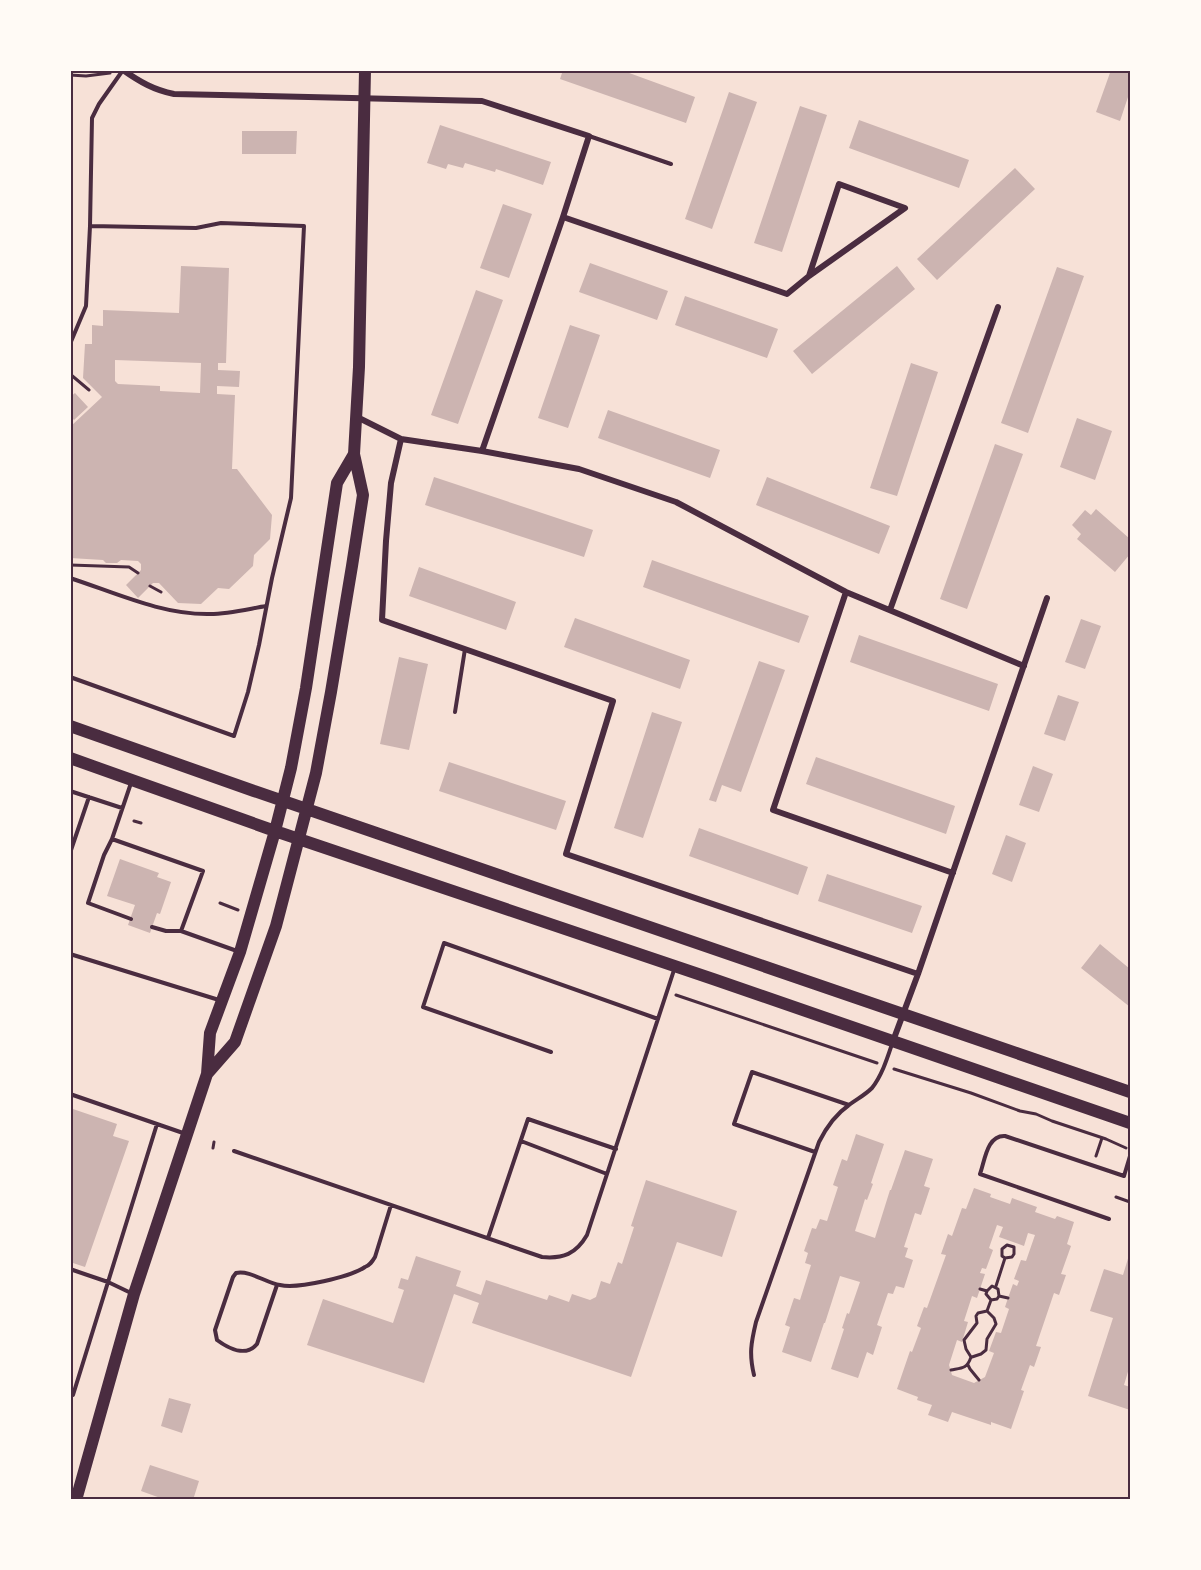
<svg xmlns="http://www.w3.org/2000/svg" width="1201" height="1570" font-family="Signika,sans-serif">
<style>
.building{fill:#ccb4b1;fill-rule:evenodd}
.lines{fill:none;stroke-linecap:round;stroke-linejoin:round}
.path{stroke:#4a2c40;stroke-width:3}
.service{stroke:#4a2c40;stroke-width:4}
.minor{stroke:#4a2c40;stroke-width:6}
.primary{stroke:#4a2c40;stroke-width:12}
.neatline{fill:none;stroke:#4a2c40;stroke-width:2}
</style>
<rect width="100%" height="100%" fill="#f7e1d7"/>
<path class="building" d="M 563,70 L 621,70 L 695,97 L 686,123 L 560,79 Z
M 1111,70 L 1130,70 L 1130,91 L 1120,121 L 1096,112 Z
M 729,92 L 757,102 L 712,229 L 685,219 Z
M 800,106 L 827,115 L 782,252 L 754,243 Z
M 859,120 L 969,160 L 959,188 L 849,148 Z
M 440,125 L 551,162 L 543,185 L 496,169 L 495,172 L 465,163 L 463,168 L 448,164 L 446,169 L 427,163 Z
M 242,131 L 297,131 L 296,154 L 242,154 Z
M 1015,168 L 1035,189 L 937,280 L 917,259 Z
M 503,204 L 532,214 L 509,278 L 480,268 Z
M 590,263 L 668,291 L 657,320 L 579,292 Z
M 181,266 L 229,268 L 226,363 L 218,363 L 218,370 L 240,371 L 239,387 L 217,386 L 217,394 L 235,395 L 232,469 L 237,469 L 272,515 L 270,539 L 254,555 L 253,566 L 229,589 L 218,588 L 201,604 L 178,603 L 159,583 L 153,583 L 138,598 L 126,585 L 141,570 L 141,564 L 138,561 L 121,560 L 117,563 L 106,563 L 103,560 L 70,558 L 70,427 L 102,397 L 83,378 L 85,344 L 92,344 L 92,325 L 103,326 L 103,310 L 179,313 ZM 115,360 L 201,363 L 200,393 L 160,391 L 160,386 L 118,384 L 115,381 Z
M 897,266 L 915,289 L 812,374 L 793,351 Z
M 1057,267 L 1084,276 L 1028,433 L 1001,423 Z
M 476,290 L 503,300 L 458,424 L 431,415 Z
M 685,296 L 778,329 L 767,358 L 675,325 Z
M 570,325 L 600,335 L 568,428 L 538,418 Z
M 911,363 L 938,372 L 897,496 L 870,488 Z
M 75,393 L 88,407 L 74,420 L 70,416 L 70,397 Z
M 608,410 L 720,450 L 710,478 L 598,438 Z
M 1077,418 L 1112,431 L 1095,480 L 1060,467 Z
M 995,444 L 1023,454 L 967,609 L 940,599 Z
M 434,477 L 593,530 L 584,557 L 425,505 Z
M 767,477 L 890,526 L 879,554 L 756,505 Z
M 1096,509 L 1130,539 L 1130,554 L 1115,572 L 1077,539 L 1081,534 L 1072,525 L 1085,510 L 1091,515 Z
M 652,560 L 809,616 L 799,643 L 643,587 Z
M 419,567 L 516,602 L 506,630 L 409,596 Z
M 575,618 L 690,660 L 680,689 L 564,647 Z
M 1081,619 L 1101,626 L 1085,669 L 1065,662 Z
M 859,635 L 998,684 L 989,711 L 850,662 Z
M 399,657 L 428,664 L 409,750 L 380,744 Z
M 759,661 L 785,670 L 741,792 L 722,785 L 716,802 L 709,800 Z
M 1058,695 L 1079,702 L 1065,741 L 1044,734 Z
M 652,712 L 682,722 L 643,838 L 614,828 Z
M 816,757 L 955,806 L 946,834 L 806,784 Z
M 449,762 L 566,801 L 556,830 L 439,791 Z
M 1033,766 L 1053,774 L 1039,812 L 1019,805 Z
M 699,828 L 808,867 L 798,895 L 689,856 Z
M 1006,835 L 1026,843 L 1012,882 L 992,874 Z
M 120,859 L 159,873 L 157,877 L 171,882 L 160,914 L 157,913 L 150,933 L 128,925 L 135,905 L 107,896 Z
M 827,874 L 922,906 L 912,933 L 818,901 Z
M 1100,944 L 1130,969 L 1130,1007 L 1081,968 Z
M 70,1108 L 117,1124 L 113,1136 L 129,1141 L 85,1267 L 70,1262 Z
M 856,1134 L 884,1144 L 871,1183 L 873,1184 L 867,1200 L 865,1199 L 855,1231 L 875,1238 L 890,1190 L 891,1190 L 905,1150 L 933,1159 L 924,1186 L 930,1188 L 921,1215 L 915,1213 L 904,1247 L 908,1248 L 905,1257 L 913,1260 L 904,1288 L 896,1286 L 893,1294 L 888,1293 L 877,1325 L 882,1327 L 873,1355 L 867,1352 L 858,1378 L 831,1369 L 844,1329 L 842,1328 L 847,1313 L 849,1314 L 860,1282 L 840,1276 L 825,1323 L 824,1323 L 811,1362 L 782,1352 L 790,1327 L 785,1325 L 794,1298 L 800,1300 L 811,1265 L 805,1263 L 808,1253 L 804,1251 L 812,1228 L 816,1229 L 820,1219 L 827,1221 L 838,1187 L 833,1185 L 842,1159 L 847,1161 Z
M 646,1180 L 737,1211 L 722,1257 L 677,1242 L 631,1377 L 472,1323 L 479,1303 L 454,1294 L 424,1383 L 307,1345 L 323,1299 L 393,1323 L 404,1290 L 398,1288 L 401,1278 L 408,1280 L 416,1256 L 461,1271 L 456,1286 L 481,1295 L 486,1280 L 547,1300 L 549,1295 L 569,1302 L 572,1294 L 590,1300 L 596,1297 L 601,1281 L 610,1284 L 618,1262 L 622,1264 L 634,1227 L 631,1226 Z
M 974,1188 L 991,1194 L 990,1197 L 1010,1204 L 1012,1198 L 1037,1207 L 1035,1212 L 1055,1219 L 1057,1216 L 1074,1222 L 1067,1244 L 1071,1246 L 1061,1274 L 1066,1275 L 1059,1295 L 1054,1293 L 1036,1346 L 1041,1347 L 1034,1367 L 1030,1365 L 1021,1390 L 1024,1391 L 1011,1429 L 991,1422 L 991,1425 L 952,1412 L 948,1422 L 928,1415 L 932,1405 L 917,1400 L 918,1397 L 897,1389 L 910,1351 L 912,1352 L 921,1328 L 917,1326 L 924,1307 L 927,1308 L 946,1255 L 941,1254 L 948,1234 L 952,1236 L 962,1208 L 966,1209 ZM 997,1225 L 1003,1227 L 999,1237 L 1024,1246 L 1028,1233 L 1035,1235 L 1026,1261 L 1021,1260 L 1014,1279 L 1019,1281 L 1017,1286 L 1013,1284 L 1008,1298 L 1005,1307 L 1009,1309 L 1001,1333 L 996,1332 L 989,1351 L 994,1353 L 985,1377 L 974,1383 L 952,1375 L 949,1365 L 957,1340 L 962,1342 L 968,1322 L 964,1321 L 972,1296 L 977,1298 L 985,1274 L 980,1273 L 982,1268 L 986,1269 L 993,1250 L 989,1248 Z
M 1130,1252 L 1130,1365 L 1124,1385 L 1130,1387 L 1130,1410 L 1088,1396 L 1113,1318 L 1090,1311 L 1104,1269 L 1123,1275 Z
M 169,1398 L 191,1404 L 182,1433 L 161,1426 Z
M 150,1465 L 199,1481 L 193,1500 L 166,1500 L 141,1491 Z"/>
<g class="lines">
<path class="path" d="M 70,75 L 86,76 L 110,73
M 70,374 L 89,390
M 70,565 L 129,567 L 138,573
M 150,586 L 161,592
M 134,821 L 141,823
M 220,903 L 238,910
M 676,995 L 877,1063
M 894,1069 L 971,1093 L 1020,1111 L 1036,1114 L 1052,1121 L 1106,1139 L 1126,1148
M 213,1148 L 214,1142
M 1096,1156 L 1102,1138
M 1116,1197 L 1130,1202
M 996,1286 L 1005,1258 L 1002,1256 L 1002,1249 L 1007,1245 L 1014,1247 L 1014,1254 L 1012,1257 L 1005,1258
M 980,1289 L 987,1291
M 999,1296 L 1008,1298
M 972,1357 L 981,1354 L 986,1350 L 987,1339 L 996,1324 L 994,1318 L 987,1311
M 968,1365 L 970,1369 L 979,1380
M 951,1370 C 962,1368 967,1369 971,1357 L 966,1349 L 964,1340 L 977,1323 L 976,1316 L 978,1313 L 987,1311 L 991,1300 L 986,1294 L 987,1291 L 992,1286 L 998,1289 L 999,1296 L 997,1299 L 991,1300"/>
<path class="service" d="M 589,136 L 671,164
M 70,344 L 86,306 L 90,226 L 92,118 L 99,104 L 123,70
M 70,578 C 116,593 162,615 210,614 C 229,614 248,609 266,606
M 70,677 L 234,736 L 248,692 L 259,645 L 272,578 L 291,498 L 304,226 L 221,223 L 196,228 L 90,226
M 455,712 L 465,649
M 131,783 L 112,839 L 203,871 L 181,931 L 237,951
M 70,791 L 122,808
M 112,839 L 104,855 L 88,903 L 131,919
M 70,853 L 89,797
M 152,927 L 166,931 L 181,931
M 70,954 L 219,1000
M 551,1052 L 423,1007 L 444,943 L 658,1019
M 70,1094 L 186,1134
M 521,1141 L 607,1174
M 234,1151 L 542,1257 C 563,1259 576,1254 587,1235 L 675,967
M 815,1152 L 734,1124 L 752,1072 L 849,1105
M 1109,1219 L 980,1174 C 985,1160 987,1135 1005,1136 L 1124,1176 L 1130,1156
M 488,1238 L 528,1119 L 616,1149
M 70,1269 L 108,1282 L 131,1293
M 277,1285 L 257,1344 C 246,1357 229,1349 217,1340 L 215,1330 L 233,1277 L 236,1273 C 250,1270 266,1283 280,1285 C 298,1289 350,1277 365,1267 C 370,1265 372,1262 375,1257 L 391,1205
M 754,1375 C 749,1354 751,1343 756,1322 L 819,1142 C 826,1128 836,1114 849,1105 C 857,1099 865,1095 872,1088 C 882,1075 887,1059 892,1044
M 73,1395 L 157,1124"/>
<path class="minor" d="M 123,70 C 140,82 154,90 174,94 L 482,101 L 589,136 L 563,217 L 787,294 L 809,276 L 905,208 L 839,184 L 809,276
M 357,417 L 401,439 L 482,451 L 579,469 L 676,502 L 846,592 L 1024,666
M 401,439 L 391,483 L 386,541 L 382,620 L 613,701 L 566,854 L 918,974
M 482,451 L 563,217
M 846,592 L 773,810 L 953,873
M 890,610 L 998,307
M 893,1041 L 918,974 L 1047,598"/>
<path class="primary" d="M 70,726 L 254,791 L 1130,1092
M 70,758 L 275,831 L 713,979 L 1130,1123
M 207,1074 L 235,1042 L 276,926 L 316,773 L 331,692 L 352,566 L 363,495 L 354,454 L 359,367 L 365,70
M 76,1500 L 134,1294 L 207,1074 L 210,1033 L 240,952 L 275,831 L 291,768 L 306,688 L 337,483 L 354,454"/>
</g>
<rect width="1201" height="1570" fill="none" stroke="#fffaf5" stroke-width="144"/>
<rect x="72" y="72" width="1057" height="1426" class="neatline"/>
</svg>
